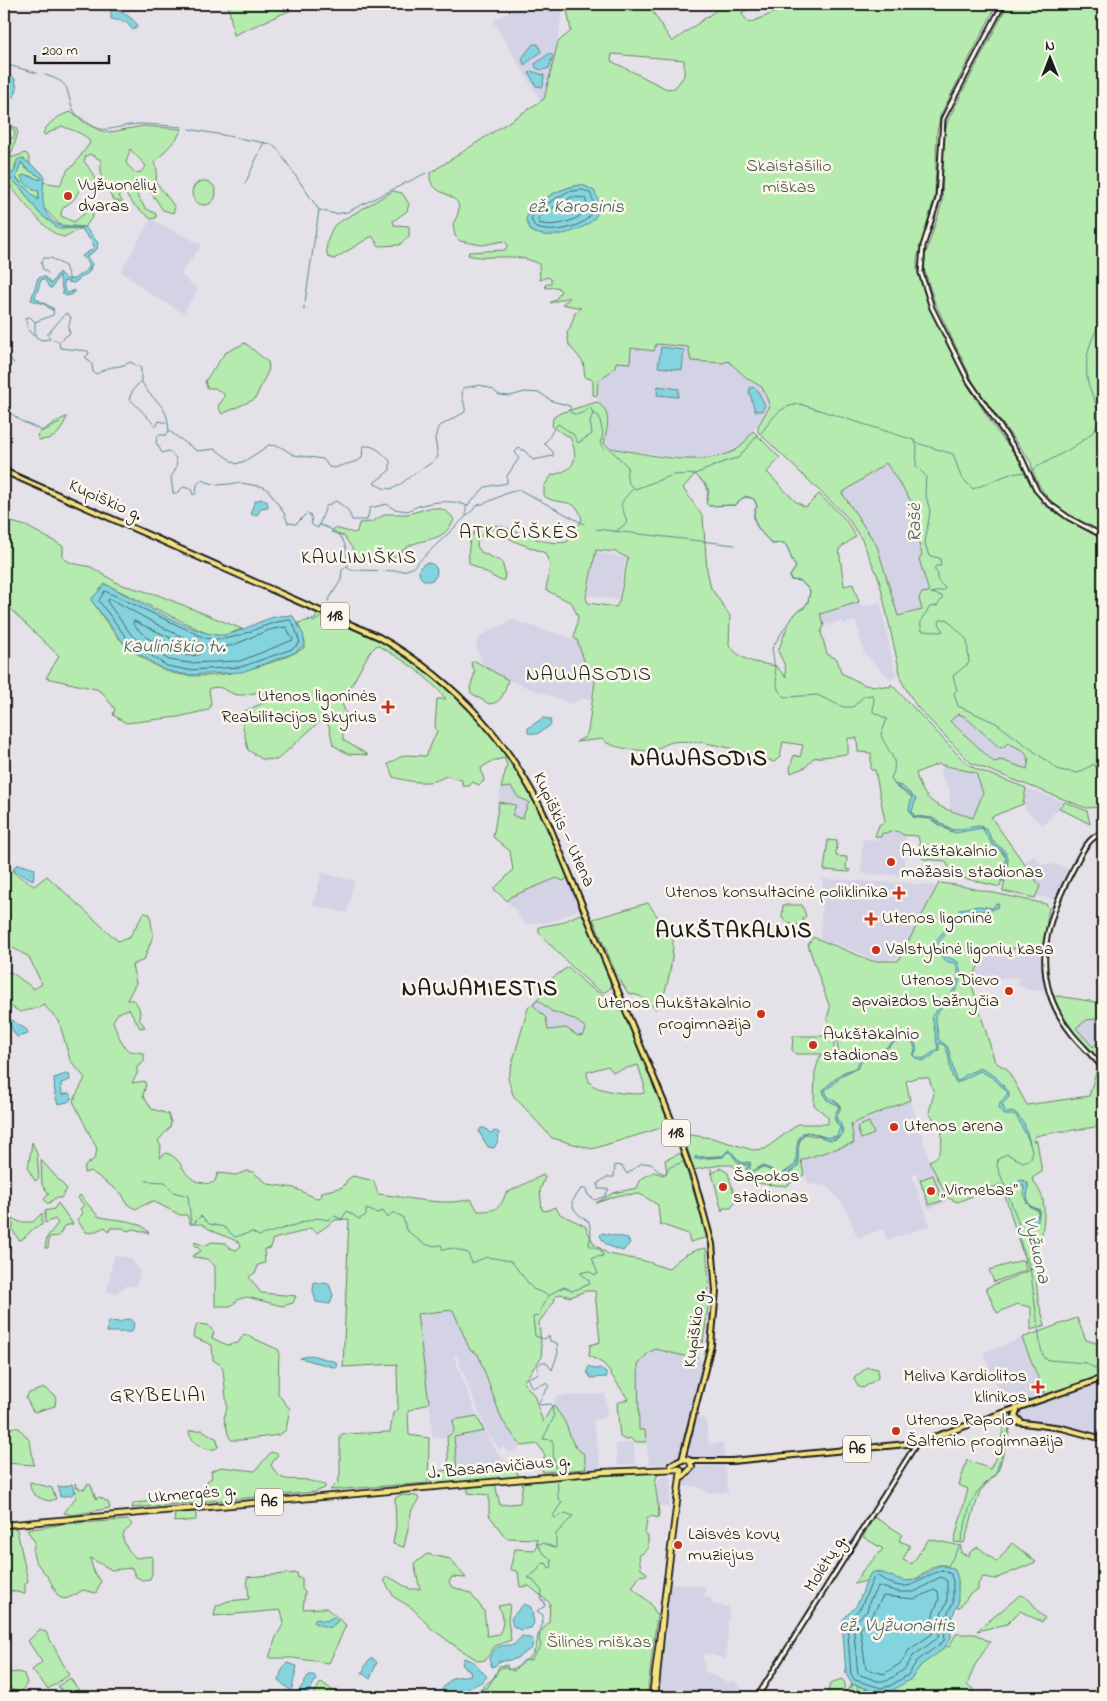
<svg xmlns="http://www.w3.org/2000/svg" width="1107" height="1701" font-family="'Indie Flower',sans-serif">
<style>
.built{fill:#d4d2e5}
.green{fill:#b5ebae;stroke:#688465;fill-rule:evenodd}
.water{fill:#84d4df;stroke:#5a8a91;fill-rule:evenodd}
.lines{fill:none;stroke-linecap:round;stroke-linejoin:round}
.shore{stroke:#46666a;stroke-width:1}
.stream{stroke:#5a8a91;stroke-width:1}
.tertiary-casing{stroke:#1c1c1c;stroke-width:7}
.secondary-casing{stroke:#1c1c1c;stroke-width:7}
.primary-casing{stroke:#1c1c1c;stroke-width:8}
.trunk-casing{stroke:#1c1c1c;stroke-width:8}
.tertiary{stroke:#fbf7ec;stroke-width:3}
.secondary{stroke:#fbf7ec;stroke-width:3}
.primary{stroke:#f4e382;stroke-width:4}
.trunk{stroke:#f4e382;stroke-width:4.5}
.poi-dot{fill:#c8321e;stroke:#fbf7ec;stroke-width:2}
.labels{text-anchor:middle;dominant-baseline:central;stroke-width:5;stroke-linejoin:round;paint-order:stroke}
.shield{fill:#fbf7ec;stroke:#5f5e5a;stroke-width:1}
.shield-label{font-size:16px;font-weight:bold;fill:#1c1c1c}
.park-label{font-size:18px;fill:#4a5a48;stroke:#fbf7ec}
.poi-label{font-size:18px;fill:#1c1c1c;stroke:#fbf7ec;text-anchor:start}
.street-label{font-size:18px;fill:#1c1c1c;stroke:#fbf7ec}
.water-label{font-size:19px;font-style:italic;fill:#405c60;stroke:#fbf7ec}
.quarter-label{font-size:20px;letter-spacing:1px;fill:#1c1c1c;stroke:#fbf7ec}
.district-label{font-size:22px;font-weight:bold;letter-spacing:1px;fill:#1c1c1c;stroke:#fbf7ec}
</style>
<rect width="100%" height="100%" fill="#e4e1e8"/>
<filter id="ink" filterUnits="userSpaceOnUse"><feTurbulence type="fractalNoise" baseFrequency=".02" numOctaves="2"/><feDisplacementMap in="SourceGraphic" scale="10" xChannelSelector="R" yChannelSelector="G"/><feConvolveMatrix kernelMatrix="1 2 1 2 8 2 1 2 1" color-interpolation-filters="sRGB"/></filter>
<g filter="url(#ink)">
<path class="built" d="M 524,4 L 563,5 L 558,42 L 544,99 L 541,101 L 493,21 Z
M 151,219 L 202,245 L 180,274 L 198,290 L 183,313 L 146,291 L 121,271 Z
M 656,343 L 688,347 L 728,361 L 747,379 L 762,387 L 769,401 L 770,408 L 743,444 L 734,451 L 701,460 L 610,448 L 604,444 L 604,407 L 597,402 L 598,381 L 615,369 L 616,362 L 631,348 L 654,351 Z
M 886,463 L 919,513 L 914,525 L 922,556 L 919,559 L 929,592 L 922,610 L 898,616 L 877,546 L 841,493 Z
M 596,552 L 626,558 L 618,600 L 588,595 Z
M 859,602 L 862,607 L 880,602 L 896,676 L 891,680 L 864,653 L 856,621 L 843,624 L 842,621 L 824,626 L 820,614 Z
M 512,620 L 577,640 L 588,672 L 594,679 L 591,700 L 581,698 L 572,704 L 508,680 L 484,668 L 476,647 L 479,637 Z
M 955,714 L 964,716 L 999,747 L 1008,743 L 1024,751 L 1029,760 L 1027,770 L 1001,760 L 995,762 L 950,721 Z
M 942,766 L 976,773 L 983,793 L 973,818 L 950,810 L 950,790 L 941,775 Z
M 504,786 L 511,787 L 518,797 L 529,801 L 522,819 L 512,815 L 515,805 L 499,802 L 501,788 Z
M 1026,788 L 1065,802 L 1043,825 L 1026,811 L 1023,804 Z
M 893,830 L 906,836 L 903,876 L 861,873 L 863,839 L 877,840 L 881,833 Z
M 1033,856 L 1042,864 L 1060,865 L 1070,870 L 1053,899 L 1036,896 L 1040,886 L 1023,863 Z
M 322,873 L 354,881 L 347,913 L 313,906 Z
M 558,878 L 566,880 L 568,878 L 579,909 L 550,922 L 526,924 L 517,915 L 519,913 L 507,901 L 510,897 Z
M 823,879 L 905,883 L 936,886 L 914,932 L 897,958 L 884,961 L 870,959 L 863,954 L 820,939 Z
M 992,948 L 1043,949 L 1044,990 L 1026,990 L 1026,988 L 1019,986 L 1018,978 L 977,978 L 971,982 L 983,955 Z
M 539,1000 L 551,1011 L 577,1021 L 586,1028 L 584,1035 L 578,1036 L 563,1027 L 548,1030 L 546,1018 L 533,1005 Z
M 1103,1018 L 1103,1051 L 1102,1051 L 1101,1046 L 1093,1048 L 1076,1028 L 1087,1020 Z
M 910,1100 L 934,1173 L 948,1198 L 944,1203 L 928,1209 L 916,1174 L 912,1175 L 930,1226 L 887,1240 L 883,1229 L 858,1238 L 845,1207 L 827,1186 L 809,1184 L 800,1160 L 854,1143 L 851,1124 Z
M 114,1255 L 130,1258 L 140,1270 L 137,1286 L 126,1286 L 116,1293 L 107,1291 Z
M 453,1310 L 470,1350 L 478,1354 L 502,1420 L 521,1446 L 510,1453 L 504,1447 L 499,1449 L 486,1430 L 456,1354 L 454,1355 L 457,1365 L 477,1416 L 453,1420 L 454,1433 L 447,1437 L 432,1438 L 431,1414 L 416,1314 Z
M 1022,1338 L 1045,1395 L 1006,1409 L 983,1353 Z
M 655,1349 L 705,1361 L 683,1457 L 673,1464 L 649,1465 L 645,1430 L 639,1430 L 638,1365 L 648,1353 Z
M 1103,1382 L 1103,1438 L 1017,1416 L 1019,1411 Z
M 605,1394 L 607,1411 L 605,1418 L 593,1420 L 601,1468 L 586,1469 L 584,1454 L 575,1448 L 569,1438 L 566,1425 L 553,1405 L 556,1396 Z
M 695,1417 L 706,1419 L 709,1444 L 723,1443 L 724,1458 L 692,1461 L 688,1457 Z
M 484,1431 L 499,1455 L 508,1463 L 457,1470 L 454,1437 Z
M 634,1442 L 635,1464 L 617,1465 L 616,1444 Z
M 722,1465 L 725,1467 L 728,1492 L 709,1493 L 698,1487 L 684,1486 L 684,1478 L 694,1467 Z
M 661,1477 L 672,1477 L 669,1508 L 657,1504 L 658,1481 Z
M 669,1583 L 705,1586 L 705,1597 L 711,1598 L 713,1605 L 729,1607 L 726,1659 L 704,1653 L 703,1661 L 705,1662 L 704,1671 L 727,1682 L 734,1681 L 742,1689 L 735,1697 L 656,1697 Z"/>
<path class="green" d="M 228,4 L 289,4 L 291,10 L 234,35 Z
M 566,4 L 622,6 L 652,4 L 651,9 L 672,42 L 725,4 L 734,4 L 738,10 L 749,4 L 759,4 L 741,13 L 749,23 L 783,9 L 783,4 L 997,4 L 941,114 L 937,131 L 935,196 L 917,259 L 917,270 L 929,306 L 965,381 L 996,430 L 1019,459 L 1042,503 L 1065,519 L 1103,539 L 1103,814 L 1100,807 L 1086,808 L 971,763 L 917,707 L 902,682 L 879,579 L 862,540 L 847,517 L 758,432 L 758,426 L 770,406 L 762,387 L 748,379 L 728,361 L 723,363 L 691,361 L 688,347 L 656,344 L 654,351 L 631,348 L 630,363 L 616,362 L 615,368 L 598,381 L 597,396 L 593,395 L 593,380 L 585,377 L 583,362 L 569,345 L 567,332 L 570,328 L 575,313 L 581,308 L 562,304 L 569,299 L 569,297 L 550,303 L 556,299 L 561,291 L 557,287 L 546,288 L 545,285 L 551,283 L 551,279 L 548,277 L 540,280 L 539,264 C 515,251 489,261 468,255 L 469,252 L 505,250 L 508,245 L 504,241 L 482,245 L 460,241 L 455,236 L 453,224 C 475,187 427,202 430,173 L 544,99 L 558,42 L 571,31 ZM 612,54 L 684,60 L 684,76 L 675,88 L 667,89 L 611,61 ZM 583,185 L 594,191 L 600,209 L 527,216 C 536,200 566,185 583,185 ZM 886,463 L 919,513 L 914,524 L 922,555 L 919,559 L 929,592 L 922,593 L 919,598 L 922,610 L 898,616 L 877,546 L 842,493 ZM 958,714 L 964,716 L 999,747 L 1002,748 L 1008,743 L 1024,751 L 1029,760 L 1027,769 L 1001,760 L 994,762 L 950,721 Z
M 1008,4 L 1103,4 L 1103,533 C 1071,518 1037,500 1031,462 L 976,388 L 935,303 L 924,269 L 925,256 L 942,203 L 943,147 L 947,122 Z
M 72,112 L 85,123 L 101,131 L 111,132 L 143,126 L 182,129 L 177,138 L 154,163 L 157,169 L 156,182 L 175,207 L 173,213 L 163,210 L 146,185 L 139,188 L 137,195 L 145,208 L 156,214 L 156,218 L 151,219 L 134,205 L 123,191 L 119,192 L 119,196 L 123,203 L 113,200 L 101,175 L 101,160 L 90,154 L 86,156 L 84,161 L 95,177 L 95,184 L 90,188 L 81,187 C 78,191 77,196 74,199 C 68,206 61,205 61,216 L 74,222 L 89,210 L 92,211 L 93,216 L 85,227 L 60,225 L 42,206 L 43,182 L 60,185 L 68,169 L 73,166 L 90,143 C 86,132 71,131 62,126 L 45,135 L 43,133 C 48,122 61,114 72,112 ZM 130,149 L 146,166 L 141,172 L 135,173 L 126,163 Z
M 4,122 L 16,128 L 18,133 L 10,158 L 26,153 L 29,157 L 30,165 L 24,159 L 15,165 L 15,170 L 12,174 L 4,166 L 4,141 L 14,137 L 15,132 L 12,128 L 4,125 Z
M 21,162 L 25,168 L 41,177 L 41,180 L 26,175 L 23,181 L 33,190 L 39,190 L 38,201 L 16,177 Z
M 4,173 L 20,187 L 39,213 L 59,229 L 82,228 L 64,237 C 46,235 16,192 4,178 Z
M192 193a12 12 0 1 1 24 0a12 12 0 1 1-24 0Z
M 393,191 L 402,193 L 409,204 L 407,211 L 393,221 L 394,225 L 409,226 L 409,237 L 399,245 L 379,246 L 372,236 L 334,259 L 328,257 C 324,248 329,231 336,224 Z
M 245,343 L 268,362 L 269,369 L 255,399 L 222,414 L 218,406 L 224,398 L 224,394 L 215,388 L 207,388 L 205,381 L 225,353 Z
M 597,402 C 613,413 607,427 604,444 L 610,448 C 649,454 697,468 734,451 C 742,447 748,438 753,431 L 780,458 L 767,472 L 796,502 L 806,507 L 819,494 L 844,518 L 856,536 L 839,549 L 844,586 L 853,584 L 859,602 L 820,614 L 824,626 L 821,632 L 827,654 L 837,659 L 841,673 L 865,685 L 890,687 L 891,684 L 966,763 L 976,769 L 1026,788 L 1023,804 L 991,817 L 1040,886 L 1035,898 L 1003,891 L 1008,858 L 981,826 L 953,830 L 932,818 L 914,816 L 912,811 L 914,798 L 907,791 L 896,787 L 912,797 L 909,809 L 913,817 L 930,819 L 951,832 L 982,828 L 1006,858 L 1000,887 L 955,876 L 945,861 L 923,859 L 918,836 L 903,835 C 895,827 891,834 882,833 L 881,837 L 875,836 L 879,825 L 885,821 L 875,770 L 871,770 L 871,753 L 858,752 L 857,738 L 848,738 L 848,754 L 813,758 L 806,767 L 791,773 L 790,768 L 794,755 L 800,757 L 803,745 L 783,742 L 780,757 L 774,762 C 749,752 700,738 673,742 C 665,743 655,752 648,751 C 636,750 608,748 603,739 L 576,742 L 585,737 L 588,731 L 595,681 L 588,672 L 577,640 L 574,638 L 578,617 L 572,603 L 546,590 L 550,565 L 545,553 L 516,542 L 495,530 L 488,529 L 478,539 L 477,546 L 481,552 L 502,562 L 505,573 L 504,580 L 499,580 L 469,563 C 468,547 468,534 483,524 C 513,524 537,547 567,542 L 582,520 C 577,495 559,507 544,496 L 544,486 L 552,475 C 576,470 579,459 570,437 L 552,427 L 553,418 L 560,413 ZM 695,474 C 705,485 711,487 706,503 L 709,506 L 736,505 C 741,497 745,496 754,499 L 757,506 C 748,521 762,533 772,544 L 784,543 C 790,548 790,560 796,567 L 790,576 L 791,580 L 801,581 L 810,591 C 807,611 805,603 795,614 C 787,623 783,640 778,651 L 785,666 L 786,677 L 776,666 C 754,662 746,663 729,646 L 730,616 L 711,588 L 707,570 L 703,517 L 683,488 ZM 596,550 L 616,552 L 628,558 L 619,602 L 616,607 L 588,603 L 586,598 ZM 938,764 L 976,773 L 983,793 L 973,818 C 944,808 924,807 916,773 Z
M 67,417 C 59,433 58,439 39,440 L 37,435 C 41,431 61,418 67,417 Z
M 429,508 C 440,508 448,509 454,520 C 443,542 429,537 411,545 C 399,551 395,560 381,562 C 374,563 365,558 358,557 L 344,536 L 331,532 L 335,528 L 354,533 L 357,532 L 359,523 L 371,522 L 386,514 L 408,514 Z
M 4,520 L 26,526 L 63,546 L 63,558 L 71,563 L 91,567 L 119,584 L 158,595 L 242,629 L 222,636 L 206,633 L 105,584 L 91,600 C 102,614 112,634 126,645 C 132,651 156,667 164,670 C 200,686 272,667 304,648 L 305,642 L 298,623 L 315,619 L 318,612 C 340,621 363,630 384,641 C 448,679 503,734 536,801 C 548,826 557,853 568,878 L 563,881 L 557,878 L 510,897 L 507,901 L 494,889 L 513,870 L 510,851 L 493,837 L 499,802 L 516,805 L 512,815 L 522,819 L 529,802 L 518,797 L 511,787 L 501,788 L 507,765 L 504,758 L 492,761 L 481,768 L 484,781 L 479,785 L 473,782 L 469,786 L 462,786 L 462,780 L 446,776 C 430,786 411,782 393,777 L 388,764 L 404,755 L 426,756 L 437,731 L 435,727 L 437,699 L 446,699 C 427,675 404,660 377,645 L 369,653 L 342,703 L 348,720 L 343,730 L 343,740 L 368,755 L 348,754 L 333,745 L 329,726 L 323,721 L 320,721 L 277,760 L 262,759 L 248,750 L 240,713 L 268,701 L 263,693 C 255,691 247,696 238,695 C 226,693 225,685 210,688 C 207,696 215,703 208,710 L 178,717 L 126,723 L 113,715 L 115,709 L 102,692 L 96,689 L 46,678 L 59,656 L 4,603 Z
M 475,661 L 508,680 C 504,692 503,703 489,704 L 471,693 L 470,688 L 475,672 L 471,663 Z
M 1065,802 L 1087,811 L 1090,824 L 1059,808 Z
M 828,840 L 837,841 L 836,856 L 847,857 L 846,869 L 850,870 L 850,872 L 824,870 Z
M 4,866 L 34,886 L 47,876 L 118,941 L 129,938 L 144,913 L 150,914 L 153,936 L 144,960 L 132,965 L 136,983 L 127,1000 L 134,1000 C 139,1006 141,1011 139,1019 L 145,1027 L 140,1028 L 129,1009 L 118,1013 L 113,1021 C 115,1028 123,1048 128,1050 C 134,1053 139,1051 144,1054 L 144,1062 L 137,1067 L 137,1074 L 132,1083 L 144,1081 L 146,1084 L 143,1096 L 152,1109 L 168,1114 L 171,1122 L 170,1127 L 158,1141 L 161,1146 L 160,1158 L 166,1153 C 186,1159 180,1180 204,1183 C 209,1184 211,1184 215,1181 L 218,1173 L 236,1175 L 247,1171 L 253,1172 L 268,1184 L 294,1188 L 316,1198 L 321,1197 L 322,1192 L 343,1187 L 348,1179 L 353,1176 L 374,1181 L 378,1194 C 406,1197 444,1207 471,1199 L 478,1211 C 497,1211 500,1209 506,1193 L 543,1175 L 545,1177 L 540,1190 L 542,1210 L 546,1211 L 555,1207 L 560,1214 L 585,1226 L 594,1244 L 608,1254 L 645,1261 L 668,1269 C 679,1258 690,1250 706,1248 L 709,1283 L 706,1299 L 708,1308 L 703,1343 L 698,1333 L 696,1335 L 697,1359 L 655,1349 L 648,1353 L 638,1365 L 639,1430 L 645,1430 L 646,1442 L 634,1442 L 630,1438 L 626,1440 L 620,1437 L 617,1403 L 628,1399 L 604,1364 L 589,1356 L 590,1345 L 600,1342 L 595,1291 L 585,1291 L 571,1297 L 560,1294 L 555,1297 L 554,1302 L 539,1322 L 542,1357 L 523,1382 L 534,1395 L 543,1422 L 553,1405 C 558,1412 564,1419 567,1427 C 571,1439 572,1446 584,1454 L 586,1469 L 543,1472 L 540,1464 L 545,1456 L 538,1444 L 521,1446 L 502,1420 L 478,1354 L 470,1350 L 453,1310 L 417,1314 L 429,1403 L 408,1411 L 409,1435 L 429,1438 L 428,1483 L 330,1490 L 338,1482 L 340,1474 L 340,1436 L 342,1434 L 390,1432 L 393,1413 L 398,1410 L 397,1364 L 343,1367 L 349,1219 L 335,1220 L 317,1233 L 310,1228 C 299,1235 285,1234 272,1240 L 271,1248 L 264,1249 L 265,1263 L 258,1265 L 256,1272 L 249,1277 L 261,1293 L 296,1296 L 293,1303 L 282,1306 L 247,1297 L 239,1299 L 231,1306 L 215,1306 L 215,1266 L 207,1259 L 193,1257 L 192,1256 L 201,1251 L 195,1245 L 195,1242 L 204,1246 L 212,1242 L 226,1243 L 230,1248 L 236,1250 L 241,1246 L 240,1243 C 227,1236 213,1233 202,1224 L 190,1224 L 187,1215 L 180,1215 L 153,1201 L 135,1209 L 127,1204 L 122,1194 L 91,1171 L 84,1173 L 85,1166 L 95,1158 L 97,1149 L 73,1101 L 85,1078 L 70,1060 L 59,1021 L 43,1004 L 38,1008 L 20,1012 L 4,1002 L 4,973 L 11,972 L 34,989 L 42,984 L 29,957 L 4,943 Z
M 939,883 L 956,885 L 1046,904 L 1049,907 L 1043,949 L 992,948 L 983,955 L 971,982 L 995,1062 L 1007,1069 L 1027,1105 L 1089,1096 L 1098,1065 L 1103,1070 L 1101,1109 L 1103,1126 L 1045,1134 L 1036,1136 L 1033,1141 L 1037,1141 L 1042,1172 L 1032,1178 C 1035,1184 1042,1193 1043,1200 C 1047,1219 1039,1248 1035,1267 L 1028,1269 C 1018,1241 1011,1212 1001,1184 L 958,1202 L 948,1198 L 929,1161 C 944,1156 941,1143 942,1129 L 929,1113 L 934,1093 L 929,1078 L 918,1077 L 906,1081 L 910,1100 L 851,1124 L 854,1143 L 801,1160 L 804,1175 L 786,1186 L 754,1183 L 732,1165 L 720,1165 L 694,1170 L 683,1134 L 712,1138 L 753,1150 L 765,1149 L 798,1124 L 828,1124 L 828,1117 L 814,1105 L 815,1072 L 820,1056 L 839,1055 L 836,1035 L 827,1019 L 830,1008 L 808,945 L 813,937 L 872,961 L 898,961 ZM 856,1068 L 842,1075 L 824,1090 L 828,1097 L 840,1104 L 840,1109 L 836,1117 L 843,1130 L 842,1135 L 835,1140 L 805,1134 C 797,1141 797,1153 799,1163 L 794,1170 L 777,1181 L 773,1180 L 772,1171 L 762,1167 L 750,1174 L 746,1171 L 750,1164 L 741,1166 L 729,1151 L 723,1157 L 696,1159 L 695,1157 L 722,1156 L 729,1150 L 742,1163 L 750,1162 L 750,1173 L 762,1166 L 773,1170 L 775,1179 L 796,1164 L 798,1140 L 807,1132 L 829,1138 L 839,1135 L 840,1127 L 835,1121 L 839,1106 L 826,1099 L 823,1090 L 842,1073 ZM 1024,1180 L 1028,1183 L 1027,1200 L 1030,1206 L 1040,1210 L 1036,1225 L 1033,1221 L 1023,1224 L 1026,1219 L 1038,1217 L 1039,1211 C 1026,1206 1024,1200 1024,1186 L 1011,1185 Z
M 648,903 L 657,916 L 673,928 C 674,951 670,991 656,1009 L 640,996 L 628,993 L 616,973 L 593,919 Z
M 783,905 L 802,905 L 806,916 L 803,918 L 803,921 L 806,924 C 796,925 790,926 782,918 Z
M 580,914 L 583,914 L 609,977 L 611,988 C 609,989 606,992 604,992 C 594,992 548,942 539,933 L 539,927 L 560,923 Z
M 568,967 L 588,986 L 615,1002 L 626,1018 L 671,1125 L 592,1149 L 552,1138 L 513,1095 L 508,1078 L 528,1008 L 543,994 L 547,982 ZM 538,1000 L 551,1011 L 574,1019 L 586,1028 L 584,1035 L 578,1036 L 566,1028 L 548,1030 L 546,1018 L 533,1005 ZM 638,1065 L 644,1084 L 644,1093 C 636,1096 595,1091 590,1083 C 588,1080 587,1075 587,1072 L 608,1066 L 613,1072 Z
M 1058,996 L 1102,1003 L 1103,1018 L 1087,1020 L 1076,1028 L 1093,1047 L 1097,1043 L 1103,1051 L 1103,1060 L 1101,1063 L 1072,1031 L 1053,1000 L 1053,997 Z
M 793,1036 L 834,1036 L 834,1051 L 830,1054 L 796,1054 L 792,1050 Z
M 869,1122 L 874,1134 L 861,1139 L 857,1127 Z
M 32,1142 L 37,1154 L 39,1178 L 35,1181 L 28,1169 Z
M 681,1153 L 708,1237 L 690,1242 L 688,1234 L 660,1224 L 658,1205 L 640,1194 L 620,1195 L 596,1203 L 613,1193 L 637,1188 L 641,1179 L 654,1172 L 663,1175 L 667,1173 L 665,1160 Z
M 41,1160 L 67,1189 L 61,1198 L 55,1198 L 48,1204 L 44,1199 L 49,1194 L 42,1185 Z
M 711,1169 L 712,1174 L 720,1168 L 728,1173 L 736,1201 L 731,1208 L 723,1208 L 722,1212 Z
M 933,1175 L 942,1201 L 929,1205 L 920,1180 Z
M 80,1195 L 98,1216 C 114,1222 138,1217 149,1233 L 133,1229 L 127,1231 L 123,1228 L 110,1228 L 109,1232 L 105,1227 L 91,1233 L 86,1232 L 77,1220 L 83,1213 L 80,1209 L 84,1205 L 78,1198 Z
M 58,1203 L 73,1224 L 64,1226 L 59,1236 L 49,1237 L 48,1248 L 45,1248 L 47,1237 L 58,1223 L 55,1219 L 45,1223 L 45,1211 L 54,1209 Z
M 42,1213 L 42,1225 C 29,1227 28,1239 19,1240 L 12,1229 L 14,1225 L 11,1222 L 14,1219 L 19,1222 L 33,1222 Z
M 1023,1260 L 1026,1270 L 994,1282 L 989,1270 Z
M 1035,1268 L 1038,1300 L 1045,1325 L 1031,1330 L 1031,1307 L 1017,1304 L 997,1313 L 986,1288 Z
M 1077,1318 L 1086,1340 L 1099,1344 L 1103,1357 L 1103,1375 L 1045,1395 L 1022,1338 Z
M 197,1324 L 208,1325 L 214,1332 L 212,1338 L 227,1345 L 238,1343 L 244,1334 L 279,1350 L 278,1394 L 290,1409 L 286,1430 L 279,1435 L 241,1440 L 232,1440 L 229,1437 L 224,1418 L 227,1407 L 223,1370 L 221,1365 L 213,1360 L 212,1345 L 193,1337 Z
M 868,1367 L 878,1369 L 878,1378 L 863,1388 L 859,1387 L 854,1380 L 855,1377 Z
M 44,1388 L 56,1396 L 55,1406 L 35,1412 L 32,1410 L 26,1398 L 29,1393 Z
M 477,1416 L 484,1431 L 454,1437 L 457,1470 L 508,1463 L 516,1469 L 519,1477 L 431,1486 L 431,1472 L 449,1470 L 447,1437 L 454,1432 L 453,1420 Z
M 4,1417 L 7,1427 L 19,1428 L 30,1441 L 34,1465 L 4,1463 Z
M 1005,1422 L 1012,1422 L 998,1472 L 980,1491 L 964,1543 L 954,1542 L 968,1489 L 959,1485 L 967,1460 L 990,1469 L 997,1455 Z
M 202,1430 L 217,1439 L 218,1447 C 210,1454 190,1444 189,1431 Z
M 271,1452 L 278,1454 L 271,1465 C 281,1484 289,1478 306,1480 C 311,1481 319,1484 325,1485 L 325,1488 L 315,1492 L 132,1508 L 134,1503 L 208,1496 L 207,1481 L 212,1478 L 211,1471 L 221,1467 L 255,1471 Z
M 659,1471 L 655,1482 L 659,1513 L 658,1518 L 652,1516 L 647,1519 L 645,1534 L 648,1536 L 648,1549 L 639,1556 L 641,1569 L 647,1573 L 646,1575 L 640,1576 L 632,1587 L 650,1603 L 657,1615 L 647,1697 L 470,1697 L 495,1677 L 499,1666 L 507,1665 L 508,1670 L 518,1667 L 532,1655 L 536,1648 L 538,1635 L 549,1622 L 550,1603 L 529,1586 L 520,1587 L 518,1572 L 510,1569 L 515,1549 L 536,1550 L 537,1539 L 506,1538 L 489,1515 L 489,1495 L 468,1493 L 468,1487 L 495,1484 L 500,1505 L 520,1503 L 523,1481 Z
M 30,1482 L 52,1488 L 56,1499 L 49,1501 C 38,1498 29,1494 30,1482 Z
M 75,1483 L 78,1488 L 85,1489 L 87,1484 L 91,1485 L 96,1499 L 99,1497 L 108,1502 L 110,1508 L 73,1515 L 64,1513 L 76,1497 Z
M 401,1495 L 417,1496 L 419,1499 L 412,1509 L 404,1547 L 393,1544 L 396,1526 L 395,1498 Z
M 196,1512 L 196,1520 L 174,1522 L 175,1513 Z
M 874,1517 L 902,1534 L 899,1541 L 910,1545 L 903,1560 L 912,1564 L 929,1539 L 961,1546 L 961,1553 L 969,1556 L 970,1552 L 978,1547 L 997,1562 L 1012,1543 L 1036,1562 L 995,1579 L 983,1577 L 978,1584 L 978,1590 L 970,1594 L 959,1608 L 957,1607 L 958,1582 L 955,1570 C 951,1569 948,1566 944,1565 C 922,1562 920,1598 879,1571 L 871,1573 L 866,1581 L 854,1584 L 863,1570 L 883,1549 L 863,1537 Z
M 128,1520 L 132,1524 C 130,1529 126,1529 124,1533 C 120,1542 131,1553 136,1558 L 152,1556 L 152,1574 L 150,1579 L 142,1580 L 135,1576 L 132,1568 L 112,1570 L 90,1558 L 94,1573 L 101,1581 L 96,1593 L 83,1590 C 55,1608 60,1595 47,1576 C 38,1564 29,1558 35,1542 L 27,1530 L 63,1524 Z
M 14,1528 L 17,1530 L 28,1581 L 25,1585 L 25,1594 L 12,1591 L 4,1591 L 4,1529 Z
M 427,1554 L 450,1559 L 466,1578 L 452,1577 L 449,1582 L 451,1586 L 471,1594 L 484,1611 L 487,1636 L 499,1634 C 504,1625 505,1615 498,1606 L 510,1604 L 508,1620 L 511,1640 L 495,1646 L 485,1660 L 479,1661 L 458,1648 L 432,1629 L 412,1608 L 394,1597 L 385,1582 L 385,1578 L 389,1577 L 410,1589 L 420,1589 L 414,1564 Z
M 297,1573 L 298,1578 L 302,1578 L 302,1589 L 305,1592 L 303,1609 L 326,1608 L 346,1625 L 329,1663 L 292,1658 L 269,1658 L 276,1637 L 284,1623 L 281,1610 L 214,1616 L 216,1606 L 228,1601 L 249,1599 L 247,1577 Z
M 1020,1595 C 1033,1598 1035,1611 1045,1618 L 1042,1622 L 1020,1611 L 1007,1624 L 977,1631 Z
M 39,1630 L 46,1632 L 69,1675 L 48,1689 L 32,1670 L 42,1662 L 28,1641 Z
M 956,1634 L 975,1634 L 990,1642 L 975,1665 L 967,1685 L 973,1689 L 971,1697 L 827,1697 L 830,1683 L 842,1679 L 845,1683 L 842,1697 L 852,1684 L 881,1693 L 911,1679 L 921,1665 L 946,1646 L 949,1647 Z
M 18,1672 L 24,1674 L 27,1683 L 22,1691 L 16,1692 L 4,1684 L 4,1674 Z
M 70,1678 L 83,1696 L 82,1697 L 68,1697 L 58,1686 Z
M 321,1682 L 342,1697 L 312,1697 Z"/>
<path class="water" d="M 111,10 C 121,10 131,17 137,24 L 137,27 L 133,30 L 126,22 L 111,19 Z
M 533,44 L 538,44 L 541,52 L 524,65 L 522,58 Z
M 550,53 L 553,56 L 549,68 L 542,70 L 536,68 L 535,64 Z
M 531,71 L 544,75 L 543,87 L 536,86 L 529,73 Z
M 10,75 L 15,79 L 17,89 L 14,97 C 5,95 4,86 6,78 Z
M 22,158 L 41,172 L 44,176 C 43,198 38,215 62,227 L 85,227 L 98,243 L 97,249 L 86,257 L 92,264 L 89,272 L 74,283 L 63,281 L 65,292 L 68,293 L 75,290 L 73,294 L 67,296 L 63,294 L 59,275 L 52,288 L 50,288 L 44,279 L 41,280 L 35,298 L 54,309 L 52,310 L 44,304 L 31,300 L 38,278 L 44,276 L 51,284 L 59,272 L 66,279 L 74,279 L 89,268 L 89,264 L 82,256 L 93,249 L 94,245 L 81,228 L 59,229 L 39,213 L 20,187 L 4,173 L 4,162 L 6,169 L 12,174 L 15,170 L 17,160 ZM 21,162 L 27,169 L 41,177 L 41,180 L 26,175 L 21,176 C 23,183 32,191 39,191 L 38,200 L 16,178 Z
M 583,185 L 594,191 C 597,196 600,203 599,209 C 595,231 547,242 531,231 L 526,220 C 529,202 567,185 583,185 Z
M 661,347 L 684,350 L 682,370 L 658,367 Z
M 658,386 L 679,389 L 678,397 L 657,395 Z
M 751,387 L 757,389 L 765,405 L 762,411 L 755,411 L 749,391 Z
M 261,499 L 267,501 L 268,507 L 261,508 L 258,514 L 252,515 L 251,511 L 255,501 Z
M419 572a9 9 0 1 1 18 0a9 9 0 1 1-18 0Z
M 105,584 C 130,596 199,639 224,635 C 247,632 268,612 293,616 L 303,634 L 305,645 L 294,653 L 242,672 L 188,675 L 164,670 L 125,645 L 91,600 Z
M 543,718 L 550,719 L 551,725 L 537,734 L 528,733 L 528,728 Z
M 894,784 L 902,786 L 916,799 L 912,811 L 914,816 L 932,818 L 953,830 L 979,826 L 987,830 L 993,842 L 1004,850 L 1008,858 L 1006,881 L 1001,881 L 1006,858 L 1002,851 L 992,844 L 982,828 L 955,833 L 930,819 L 913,817 L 909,809 L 912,797 Z
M 19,864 L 35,869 L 33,880 L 13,870 L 14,867 Z
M 996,903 L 999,904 L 998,907 L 992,910 L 962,911 L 958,921 L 936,945 L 939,953 L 958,962 C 968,984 947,1001 935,1016 L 939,1040 L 948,1047 L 956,1080 L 959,1081 L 965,1075 L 980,1068 L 995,1076 L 1009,1092 L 1009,1097 L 1002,1104 L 1006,1113 L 1015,1112 L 1024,1123 L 1030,1143 L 1016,1115 L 1004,1115 L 999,1108 L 1000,1103 L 1008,1093 L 993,1078 L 980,1071 L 957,1083 C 947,1075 952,1056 944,1045 L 939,1043 L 939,1050 L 928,1059 L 921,1061 L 913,1056 L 915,1049 L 913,1042 L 895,1042 L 880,1054 L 864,1057 L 858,1068 L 842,1075 L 834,1084 L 825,1090 L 828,1097 L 839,1104 L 840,1109 L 836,1118 L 841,1123 L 842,1135 L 832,1140 C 824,1140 819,1135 812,1133 C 794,1129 799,1158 798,1166 L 779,1180 L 773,1180 L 772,1171 L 762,1167 L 750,1174 L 746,1169 L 749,1164 L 741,1166 L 729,1151 L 723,1157 L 695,1159 L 695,1157 L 722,1156 L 729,1149 L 742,1164 L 747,1162 L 751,1163 L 748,1170 L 750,1172 L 762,1166 L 771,1169 L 775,1174 L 774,1179 L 777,1179 L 796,1164 C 796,1109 814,1144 837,1136 L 840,1127 L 834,1118 L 839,1106 L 826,1099 L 823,1090 L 842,1073 L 856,1068 L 862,1056 L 880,1052 L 896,1040 L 914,1040 L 917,1049 L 914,1055 C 924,1064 929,1053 938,1049 L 932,1016 C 943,1002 967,983 955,963 L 948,962 L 934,951 C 932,938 949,929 955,919 C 958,916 957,912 960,909 L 979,906 L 993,908 Z
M 10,1019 L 27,1030 L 28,1034 L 17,1037 L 7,1022 Z
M 66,1074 L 69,1074 L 70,1080 L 61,1083 L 62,1095 L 69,1093 L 72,1098 L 68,1102 L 58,1104 L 55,1095 L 54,1078 Z
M 481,1128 L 485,1128 L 490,1133 L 496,1131 L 499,1133 L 498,1141 L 494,1148 L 488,1147 L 479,1132 Z
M 1022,1180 L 1028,1185 L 1027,1200 L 1030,1206 L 1040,1210 L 1037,1225 L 1033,1221 L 1023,1223 L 1029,1217 L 1037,1217 L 1039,1211 C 1026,1205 1024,1201 1024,1186 L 1021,1185 L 1014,1190 L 1011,1188 L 1011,1185 Z
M 602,1233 L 627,1238 L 630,1243 L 623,1251 C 613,1248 604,1246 600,1235 Z
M 314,1282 L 329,1284 L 333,1295 L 330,1304 L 316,1302 L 313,1291 Z
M 127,1319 L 132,1320 L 134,1324 L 132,1332 L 107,1332 L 109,1321 L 120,1322 Z
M 311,1355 L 336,1362 L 337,1368 L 300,1358 Z
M 589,1366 L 594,1369 L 600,1368 L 606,1373 L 607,1377 L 591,1378 L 587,1372 Z
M 72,1484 L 74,1491 L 72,1495 L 60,1497 L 58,1486 L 64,1487 Z
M 942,1565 L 955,1570 L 958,1579 L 958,1604 L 951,1619 L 951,1638 L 948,1643 L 941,1651 L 921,1665 L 911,1679 L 893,1690 L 881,1693 L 852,1684 L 846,1674 L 842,1621 C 846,1614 852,1612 856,1606 C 863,1595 864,1583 871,1573 C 880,1568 896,1581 909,1581 C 921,1580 930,1568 942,1565 Z
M 524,1604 L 531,1607 L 534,1623 L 531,1628 L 520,1630 L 513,1626 L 511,1618 Z
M 333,1617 L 338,1621 L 330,1628 L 314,1623 L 315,1619 L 327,1621 Z
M 522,1636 L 533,1639 L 532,1648 L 515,1659 L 498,1662 L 495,1666 L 492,1667 L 489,1659 C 494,1645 502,1645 514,1645 Z
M 372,1658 L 377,1662 L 370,1679 L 362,1673 L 368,1661 Z
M 464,1658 L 474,1662 L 487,1677 C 480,1686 467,1685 461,1697 L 442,1697 L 442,1689 L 452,1678 L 471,1675 L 470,1671 L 462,1665 Z
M 287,1663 L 297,1666 L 292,1688 L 290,1690 L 279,1681 L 281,1672 Z
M 309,1675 L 314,1675 L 316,1679 L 307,1696 L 302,1697 L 298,1692 Z"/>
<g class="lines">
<path class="shore" d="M 583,190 L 590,193 C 592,198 595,203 594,208 C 590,228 549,235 535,227 L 531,219 L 535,211 L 567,192 Z
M 572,197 L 585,198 L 588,207 C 581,221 554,228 539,223 L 538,219 L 540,216 Z
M 105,591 L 205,638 C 240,644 256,623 290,620 L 294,625 L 300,643 L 292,649 L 241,667 L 188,670 L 167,666 L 129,641 L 99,601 Z
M 111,599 C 136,612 197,651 224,647 C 238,645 250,637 264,632 C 271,629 279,628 286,627 L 293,640 L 240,661 L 189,663 L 169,660 L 133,637 L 108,603 L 108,600 Z
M 134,621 L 199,651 L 200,654 C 182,662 144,639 133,624 Z
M 942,1570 L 951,1574 L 953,1582 L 953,1603 L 946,1617 L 944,1641 L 917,1661 L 908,1675 L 890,1686 L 881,1688 L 855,1680 L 851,1674 L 847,1622 L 861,1607 L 874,1577 L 878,1576 C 910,1598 915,1579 942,1570 Z
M 941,1577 L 947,1581 L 947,1602 L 940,1616 L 939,1637 L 913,1656 L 905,1669 L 887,1681 L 877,1681 L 858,1674 L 853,1624 L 867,1611 L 870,1600 L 878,1586 L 899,1592 L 914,1592 Z
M 935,1590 L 938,1591 L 939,1599 L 933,1614 L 932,1634 L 909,1650 L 901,1663 L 884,1674 L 866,1669 L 860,1628 L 872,1616 L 883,1596 L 914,1599 Z"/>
<path class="stream" d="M 4,64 L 37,73
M 45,75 C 75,84 63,90 75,113 C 106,140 107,126 139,124 C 153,124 168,126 182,127
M 189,129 L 271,144 L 278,150 L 319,210 L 305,302
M 245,184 L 264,142
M 319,210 L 335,214 L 347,212 L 426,173
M 1103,235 L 1101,245 L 1103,250
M 48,273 L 43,269 L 41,263 L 44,258 L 51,258 L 65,266 L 70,280
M 51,309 L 54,311 L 53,315 L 35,322 L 35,336 L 41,340 L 50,339 L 47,335 L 66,313 L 71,317 L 68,328 L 70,333 L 59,342 L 60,348 L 88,351 L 89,354 L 85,357 L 92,364 L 93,372 L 97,374 C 112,363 116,370 130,362 L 141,368 L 141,381 L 133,390 L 129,399 C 132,400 154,424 156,427 L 159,421 L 168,423 L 169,431 L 166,435 L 158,435 L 156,442 L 162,453 L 168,451 C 180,458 178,467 171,477 L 173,493 L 177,493 L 183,487 L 191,489 L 193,495 L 196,493 L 197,485 L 201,480 L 217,485 L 241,483 L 264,487 L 269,491 L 284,513 L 288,523 L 296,524 L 307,513 L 311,516 L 312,525 L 318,528 L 326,506 L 336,501 L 348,510 L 352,520 L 367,520 L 370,508 L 387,504 L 394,509 L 408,511 C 422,502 452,498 467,506 L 485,487 L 507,483 L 507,476 L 519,458 L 515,452 L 519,448 L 525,451 L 533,460 L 553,456 L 553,452 L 544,443 C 551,438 551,430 558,424 L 573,434 L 578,443 L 592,434 L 590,422 L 593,413 L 599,416 L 603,434 L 600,444 L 604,449
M 304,310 L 304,306
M 34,336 L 29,331 L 25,318 L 30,317 L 35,322
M 51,339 L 58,341
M 4,352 L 14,363
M 141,381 C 145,386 146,391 151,395 C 160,404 166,409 168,422
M 4,408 L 21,421 L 43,431 L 60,423
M 169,431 L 197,451 L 215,449 L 236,464 L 245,461 L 269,445 L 279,446 L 294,455 L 323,459 L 329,467 L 335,468 C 343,464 356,463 362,458 L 363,446 C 376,445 381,452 390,461 L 390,470 L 374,483 C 395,498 402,480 418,471 C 426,466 432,464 438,457 L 435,439 L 438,427 L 465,412 C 466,403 460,397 463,388 L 480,385 L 492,389 L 499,395 L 510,396 L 525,392 L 540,393 L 552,401 L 570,406 L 570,412 C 578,417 584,413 590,407 L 593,413
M 761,433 C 775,416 777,407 800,404 L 914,440 L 917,446 L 916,466 L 926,476 L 925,492 L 930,511 L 925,543 L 929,556 L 940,558 L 941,566 L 936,566 L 934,569 L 938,574 L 937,580 L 945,588 L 944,590 L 931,593 L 942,596 L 942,599 L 937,606 L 930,607 C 924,616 918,620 922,631 L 940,632 L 943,631 L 939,623 L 940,620 L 947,619 L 967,640 L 969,663 L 953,676 L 957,690 L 954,693 L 958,706 L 996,723 L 1059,770 L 1078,773 L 1094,764 L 1099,772 L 1103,770
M 917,443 L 953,454 L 961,477 L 973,489 L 1010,474 L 1026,472
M 611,450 L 628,467 C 625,476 627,484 635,489 L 673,475 L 695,474 C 706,486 712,485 706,503 L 709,506 L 736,505 L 741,499 L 746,496 L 754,499 L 757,506 C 747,521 762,533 772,544 L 784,543 C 790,548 790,560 796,567 L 790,576 L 791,580 L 801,581 L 810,591 L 808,602 L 803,609 L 796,613 L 788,623 L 772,648 L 778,690 L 785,697 L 817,695 L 843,707 L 853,707 L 864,696 L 872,695 L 874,698 L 873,712 L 887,719 L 881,735 C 887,752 901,759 891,778 L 894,784
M 1032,470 C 1052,458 1078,447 1094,431 C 1107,413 1089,396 1087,377 C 1085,356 1090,337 1103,320
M 695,474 L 729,460 L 738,458 L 758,435
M 466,515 L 466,507
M 320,525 C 346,533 347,546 348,568 L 351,570 L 403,571 L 412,568 L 478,505 C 493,502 505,491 520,490 L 584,524
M 596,529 L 735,545
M 615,532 L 627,523 C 623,503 614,509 633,489
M 328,601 L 341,580 L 342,570 L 347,566
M 308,619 L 314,622 L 321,617
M 1029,1142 L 1032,1150 L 1031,1159 L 1023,1162 L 1007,1154 L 998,1159 L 997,1166 L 1018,1221 L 1021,1245 L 1030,1267 L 1041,1349 L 1044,1358 L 1049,1360 L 1086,1363 L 1103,1373
M 146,1181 L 165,1182 L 173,1192 L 188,1196 L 191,1222 L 193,1224 L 201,1216 L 209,1224 L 224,1227 L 235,1237 L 252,1232 L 259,1236 L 317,1218 L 329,1220 L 334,1216 L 342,1219 L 347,1211 L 359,1219 L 366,1215 L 366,1209 L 377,1213 L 383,1211 L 388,1218 L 393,1212 L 403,1217 L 406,1230 C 421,1240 422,1248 441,1245 L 443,1250 L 452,1248 L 468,1253 L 472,1263 L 487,1257 L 511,1261 L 533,1289 L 548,1295
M 1001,1457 L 1010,1426
M 961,1541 L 970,1506 L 977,1492 L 996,1473 L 1000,1460
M 948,1566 L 959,1547
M 857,1686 L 859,1695
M 378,1697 L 382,1697
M 469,1697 L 469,1694 L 488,1687 L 498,1670 L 503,1667 L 514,1671 L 524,1660 L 531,1660 L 541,1646 C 536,1634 544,1627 543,1615 L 537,1611 L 545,1606 L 544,1601 L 541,1600 L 542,1591 L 532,1579 L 528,1578 L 538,1570 L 541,1564 L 546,1563 L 549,1568 L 552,1567 L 551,1559 L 543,1553 L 537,1544 L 543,1543 L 556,1548 L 556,1534 L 573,1516 L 566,1513 L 554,1518 L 553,1516 L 562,1502 L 558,1498 C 558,1484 557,1473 554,1460 C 552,1453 555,1448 552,1440 L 543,1439 L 554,1417 L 551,1404 L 540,1405 L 538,1403 L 549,1386 L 546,1383 L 532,1388 L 527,1378 L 539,1374 L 537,1366 L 542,1362 L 546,1362 L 552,1370 L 558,1353 L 557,1343 L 550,1341 L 549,1336 L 544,1339 L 535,1336 L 533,1317 L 538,1316 C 543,1302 550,1291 565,1287 L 572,1291 L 590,1284 L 588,1279 L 580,1273 L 588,1271 L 595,1275 L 598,1274 L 592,1258 L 603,1256 L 601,1250 L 589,1245 L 591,1234 L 589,1222 C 582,1217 572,1211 572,1202 L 581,1189 L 586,1189 L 588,1195 L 595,1200 L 605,1196 L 609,1189 L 598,1189 L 598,1183 L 607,1177 L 614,1177 L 615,1165 L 622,1166 L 627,1174 L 642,1163 L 651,1164 L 658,1171 L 665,1174 L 670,1167 L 683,1162
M 844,1697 L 853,1685"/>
<defs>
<path id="tertiary" d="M 1103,833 C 1086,837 1079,859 1071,873 C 1042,928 1030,982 1072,1034 C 1082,1046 1093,1056 1103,1068
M 757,1697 L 917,1443"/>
<path id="secondary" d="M 1003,4 L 943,119 L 938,199 L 923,246 L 921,273 L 932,308 L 968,380 L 1022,459 L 1037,491 L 1048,503 L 1069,518 L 1103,536"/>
<path id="primary" d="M 4,471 L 379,637 C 458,682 511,743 549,825 L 680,1141 L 695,1182 L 712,1244 L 716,1291 L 711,1345 L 682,1460
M 1018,1408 L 1015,1416 L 1021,1422
M 1002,1414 L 1008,1421 L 1062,1428 L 1103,1439
M 991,1419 L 1006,1421
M 691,1461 L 732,1461 L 917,1443 L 1103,1378"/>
<path id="trunk" d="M 671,1465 L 684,1459 L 689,1460 L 692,1467 L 683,1477
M 4,1525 L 603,1472 L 680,1469
M 652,1697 L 681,1470
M 655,1697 L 663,1614"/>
</defs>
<use href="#tertiary" class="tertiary-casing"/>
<use href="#secondary" class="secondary-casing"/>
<use href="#primary" class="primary-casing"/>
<use href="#trunk" class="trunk-casing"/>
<use href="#tertiary" class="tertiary"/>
<use href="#secondary" class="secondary"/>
<use href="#primary" class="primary"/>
<use href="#trunk" class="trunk"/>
</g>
</g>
<g class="poi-dot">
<circle cx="68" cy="196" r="5"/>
<path d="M385.5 699.5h5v5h5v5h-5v5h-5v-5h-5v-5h5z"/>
<circle cx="891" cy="862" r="5"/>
<path d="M896.5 885.5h5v5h5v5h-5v5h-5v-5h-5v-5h5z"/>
<path d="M868.5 911.5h5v5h5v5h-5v5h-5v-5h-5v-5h5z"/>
<circle cx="876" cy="950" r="5"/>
<circle cx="1009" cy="991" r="5"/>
<circle cx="761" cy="1014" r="5"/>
<circle cx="813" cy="1045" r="5"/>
<circle cx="894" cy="1127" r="5"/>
<circle cx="723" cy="1187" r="5"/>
<circle cx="931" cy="1191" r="5"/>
<path d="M1035.5 1379.5h5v5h5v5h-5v5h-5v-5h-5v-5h5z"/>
<circle cx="896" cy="1431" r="5"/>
<circle cx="678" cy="1545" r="5"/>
</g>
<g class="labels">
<g class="shield">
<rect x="321" y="602.5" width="28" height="27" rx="4"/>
<rect x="662" y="1119.5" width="28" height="27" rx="4"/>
<rect x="843" y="1435.5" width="28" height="27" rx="4"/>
<rect x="255" y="1488.5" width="28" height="27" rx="4"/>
</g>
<g class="shield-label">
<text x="335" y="616">118</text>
<text x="676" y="1133">118</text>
<text x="857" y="1449">A6</text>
<text x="269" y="1502">A6</text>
</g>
<g class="park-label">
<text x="789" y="167">Skaistašilio<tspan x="789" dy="21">miškas</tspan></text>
<text x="599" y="1643">Šilinės miškas</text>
</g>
<g class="poi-label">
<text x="78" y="186">Vyžuonėlių<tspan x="78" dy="21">dvaras</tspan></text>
<text x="377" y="697" text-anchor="end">Utenos ligoninės<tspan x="377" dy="21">Reabilitacijos skyrius</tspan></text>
<text x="901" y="852">Aukštakalnio<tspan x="901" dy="21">mažasis stadionas</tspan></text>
<text x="888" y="893" text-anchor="end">Utenos konsultacinė poliklinika</text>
<text x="882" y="919">Utenos ligoninė</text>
<text x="886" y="950">Valstybinė ligonių kasa</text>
<text x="999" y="981" text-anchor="end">Utenos Dievo<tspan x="999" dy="21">apvaizdos bažnyčia</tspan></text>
<text x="751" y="1004" text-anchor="end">Utenos Aukštakalnio<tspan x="751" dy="21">progimnazija</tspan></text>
<text x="823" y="1035">Aukštakalnio<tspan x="823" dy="21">stadionas</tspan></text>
<text x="904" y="1127">Utenos arena</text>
<text x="733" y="1177">Šapokos<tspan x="733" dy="21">stadionas</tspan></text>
<text x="941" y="1191">„Virmebas“</text>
<text x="1027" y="1377" text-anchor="end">Meliva Kardiolitos<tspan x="1027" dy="21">klinikos</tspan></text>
<text x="906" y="1421">Utenos Rapolo<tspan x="906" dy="21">Šaltenio progimnazija</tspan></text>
<text x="688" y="1535">Laisvės kovų<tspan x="688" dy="21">muziejus</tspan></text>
</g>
<g class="street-label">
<text transform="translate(105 501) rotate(24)">Kupiškio g.</text>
<text transform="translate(563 830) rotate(65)">Kupiškis — Utena</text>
<text transform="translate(696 1329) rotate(-82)">Kupiškio g.</text>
<text transform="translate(499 1468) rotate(-5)">J. Basanavičiaus g.</text>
<text transform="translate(192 1495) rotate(-5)">Ukmergės g.</text>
<text transform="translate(826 1564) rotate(-58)">Molėtų g.</text>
</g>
<g class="water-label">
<text x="576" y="207">ež. Karosinis</text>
<text transform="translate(915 523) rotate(-90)">Rašė</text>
<text x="174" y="647">Kauliniškio tv.</text>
<text transform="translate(1036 1250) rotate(77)">Vyžuona</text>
<text x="897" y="1626">ež. Vyžuonaitis</text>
</g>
<g class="quarter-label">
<text x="519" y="533">ATKOČIŠKĖS</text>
<text x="359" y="558">KAULINIŠKIS</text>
<text x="589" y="675">NAUJASODIS</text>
<text x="158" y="1396">GRYBELIAI</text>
</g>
<g class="district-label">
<text x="699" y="760">NAUJASODIS</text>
<text x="734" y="932">AUKŠTAKALNIS</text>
<text x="480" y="990">NAUJAMIESTIS</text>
</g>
</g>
<rect width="1107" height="1701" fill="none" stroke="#fbf7ec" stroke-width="20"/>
<rect x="10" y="10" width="1087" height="1681" fill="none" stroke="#1c1c1c" stroke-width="2" filter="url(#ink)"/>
<g transform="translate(1050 58)" stroke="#fbf7ec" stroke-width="4" paint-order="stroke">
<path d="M0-4L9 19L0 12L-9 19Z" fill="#1c1c1c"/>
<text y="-8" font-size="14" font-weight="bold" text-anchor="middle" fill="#1c1c1c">N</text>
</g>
<path d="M35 55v8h74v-8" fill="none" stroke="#1c1c1c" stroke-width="2.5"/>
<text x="42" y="55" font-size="15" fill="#1c1c1c" stroke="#fbf7ec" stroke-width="4" paint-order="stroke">200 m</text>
</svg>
